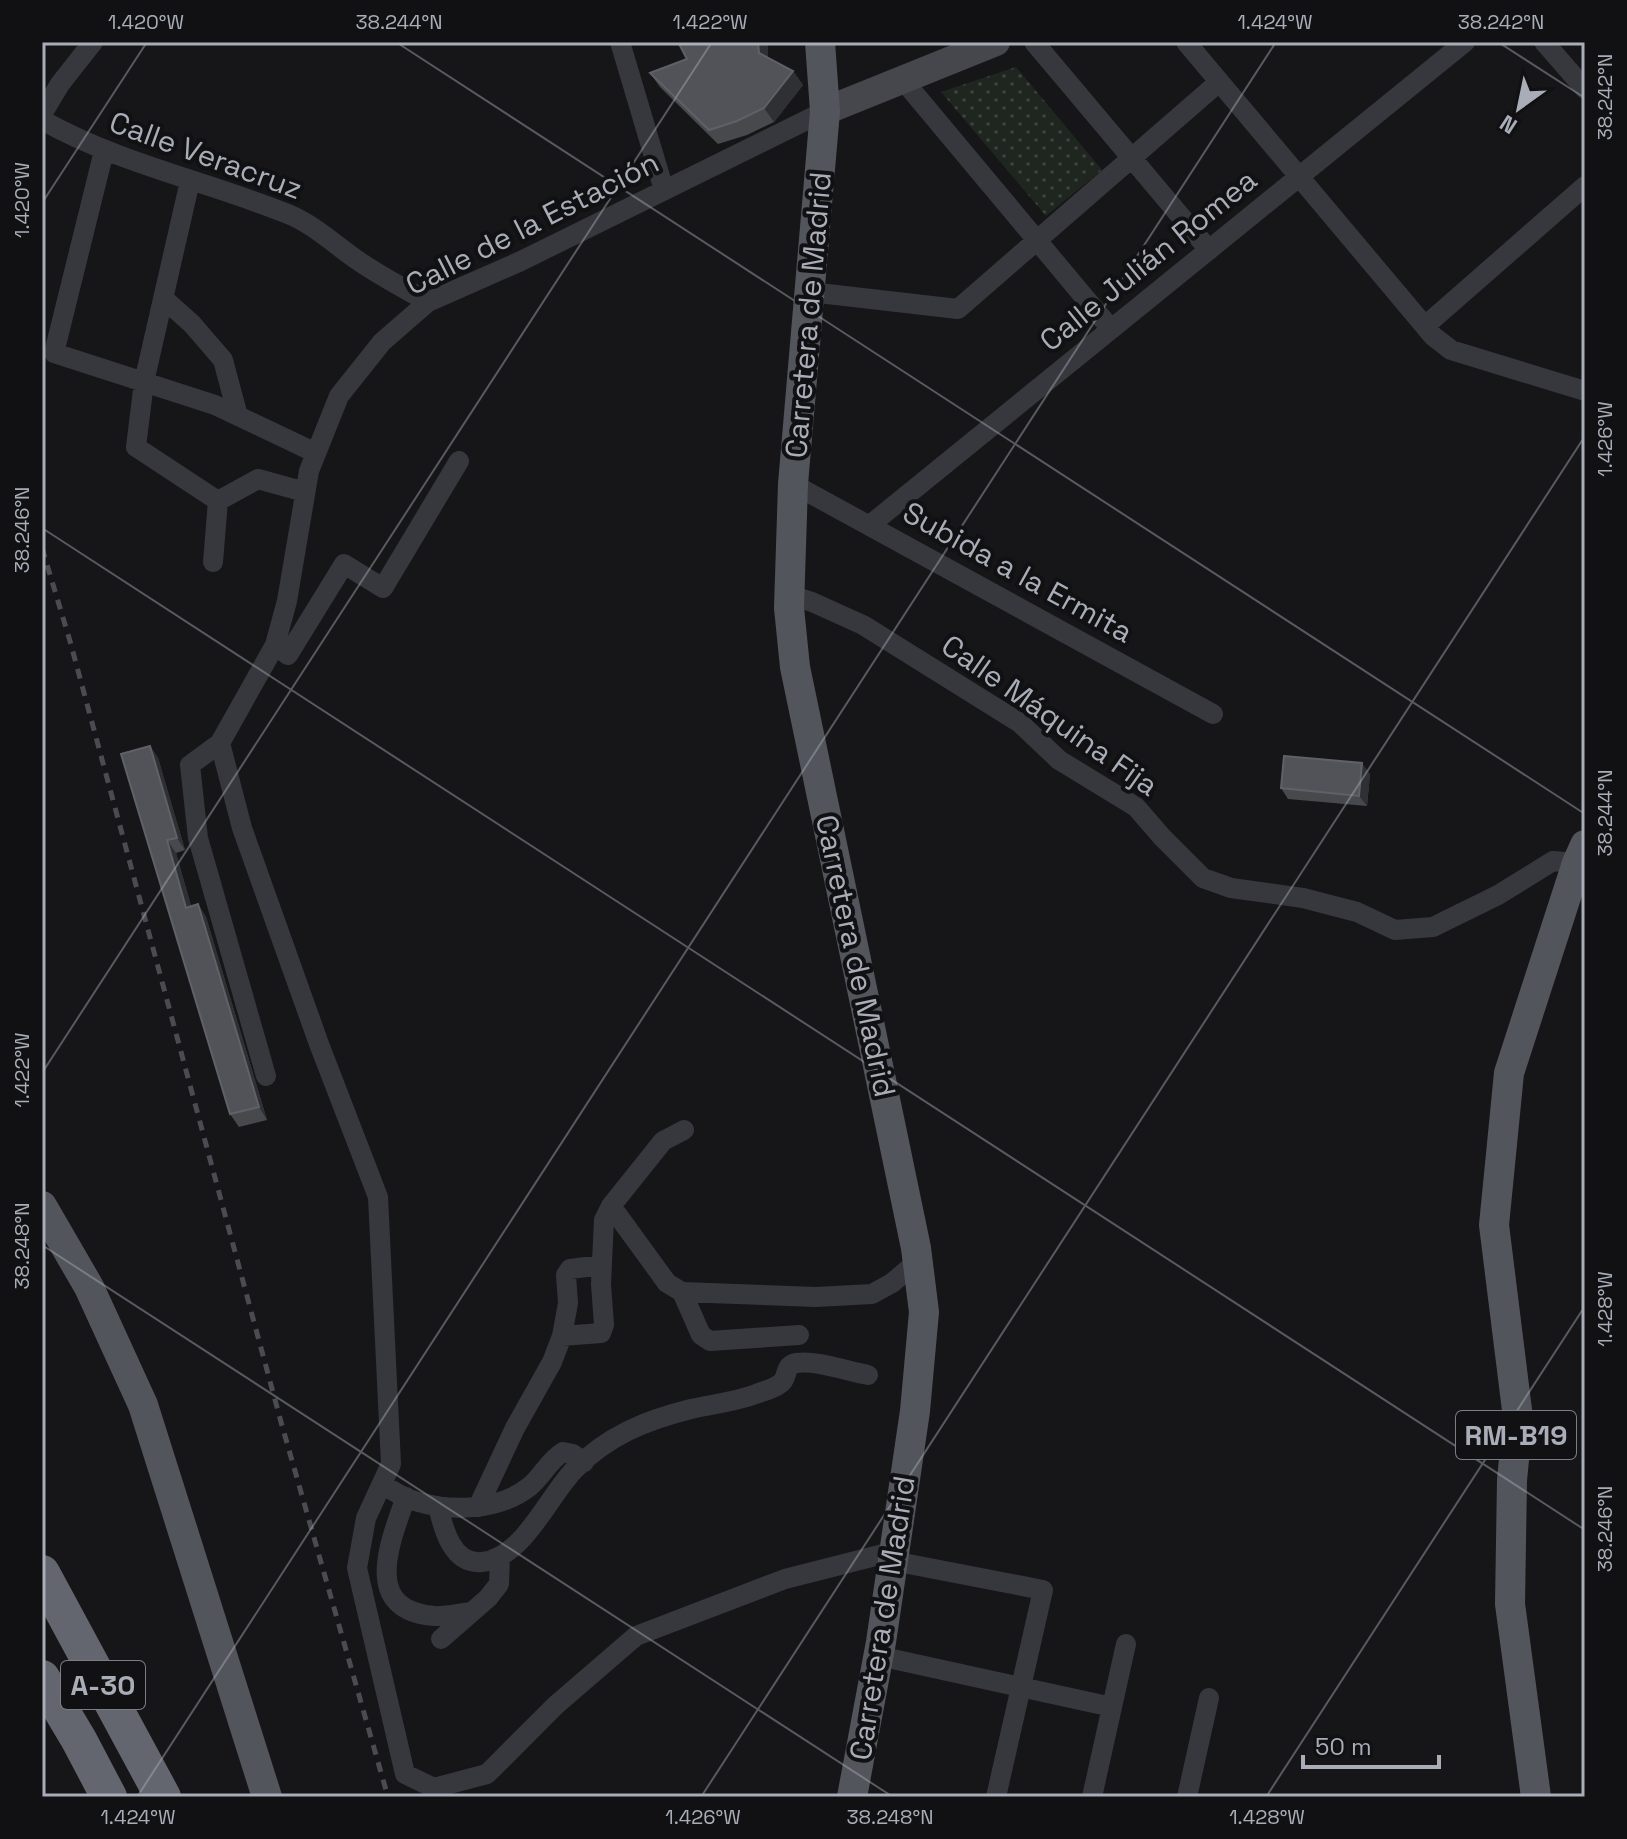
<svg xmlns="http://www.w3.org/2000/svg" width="1627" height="1839" font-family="'Space Grotesk',sans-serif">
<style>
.grass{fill:url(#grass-dots)}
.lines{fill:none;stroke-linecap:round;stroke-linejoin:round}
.minor{stroke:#37383d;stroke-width:20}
.secondary{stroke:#45474d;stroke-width:28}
.primary{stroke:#53555c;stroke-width:30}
.motorway{stroke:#63666e;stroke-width:36}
.rail{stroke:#4a4c52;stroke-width:5;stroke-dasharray:10 8;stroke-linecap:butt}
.wall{fill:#47494d}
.shaded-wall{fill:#2f3033}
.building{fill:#525359;stroke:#5f6168;stroke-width:2}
.ticks{fill:none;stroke:#a8adb8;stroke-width:2;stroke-opacity:0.45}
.labels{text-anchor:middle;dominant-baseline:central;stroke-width:8;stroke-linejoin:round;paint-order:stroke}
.shield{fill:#111113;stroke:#7b7e86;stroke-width:2}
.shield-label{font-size:28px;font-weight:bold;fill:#a8adb8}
.street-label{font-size:30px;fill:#a8adb8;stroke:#111113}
.neatline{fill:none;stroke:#a8adb8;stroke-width:3}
.ticks-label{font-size:20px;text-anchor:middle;fill:#a8adb8}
</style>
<defs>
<pattern id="grass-dots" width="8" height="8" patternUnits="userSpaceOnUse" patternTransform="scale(2)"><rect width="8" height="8" fill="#1e261f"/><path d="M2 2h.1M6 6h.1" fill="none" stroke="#3c433d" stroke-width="1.8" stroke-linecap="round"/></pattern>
</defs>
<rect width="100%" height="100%" fill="#161618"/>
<path class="grass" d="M 1016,67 L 1102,170 L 1046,216 L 941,92 Z"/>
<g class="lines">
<path class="minor" d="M 620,42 L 664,190
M 1034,42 L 1209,250
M 1186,42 L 1433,336 L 1451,350 L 1585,391
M 1544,42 L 1585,89
M 903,80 L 1111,329
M 42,114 L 60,84 L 93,42
M 42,120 C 120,164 206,181 288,214 C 315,225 336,246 360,262 C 382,277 405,289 428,302
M 104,151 L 54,353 L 215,405 L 316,453
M 190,181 L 144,382 L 136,447 L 218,501 L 258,479 L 305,492
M 810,292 L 958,309 L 1219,82
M 164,299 L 192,324 L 223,360 L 238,416
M 1425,326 L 1585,186
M 793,484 L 1213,714
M 870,525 L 1465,42
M 213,562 L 218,501
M 790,595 L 812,602 L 863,625 L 1020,723 L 1059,760 L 1136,807 L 1162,837 L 1203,878 L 1231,888 L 1303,898 L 1357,912 L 1395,930 L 1433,927 L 1498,895 L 1553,861 L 1577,863
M 275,645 L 288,655 L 344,564 L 383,588 L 459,461
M 220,743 L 242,828 L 319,1044 L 378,1197 L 391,1464 L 366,1518 L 357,1568 L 405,1774 L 434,1788 L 487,1774 L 556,1705 L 636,1636 L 785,1579 L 895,1551
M 266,1076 L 198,838 L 190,765 L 220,743 L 275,645 L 287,601 L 309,471 L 339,396 L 382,342 L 428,302 L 521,261 L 825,111
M 611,1206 L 667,1283 L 682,1292 L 816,1297 L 872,1294 L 892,1283 L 918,1261
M 682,1292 L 701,1335 L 710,1341 L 799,1335
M 562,1336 L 601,1333 L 604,1325 L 601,1284 L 604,1220 L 611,1206 L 663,1141 L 684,1130
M 382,1484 C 392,1490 403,1498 415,1501 C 450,1512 498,1511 529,1487 C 542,1477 548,1461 563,1452 L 573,1454 L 584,1462
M 406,1497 C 390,1542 361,1610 434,1616 C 446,1617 460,1613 472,1612
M 438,1506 C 443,1528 452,1565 482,1562 C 523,1558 548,1497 574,1470 C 607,1436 646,1420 691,1409 C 713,1404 735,1402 756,1394 C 764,1391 777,1388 783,1381 C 788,1374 785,1365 796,1363 C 818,1360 846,1371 868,1375
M 478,1507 L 515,1428 L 552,1362 L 562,1336 L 568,1303 L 566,1275 L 570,1269 L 602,1265
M 893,1561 L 1043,1590 L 996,1797
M 441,1639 L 488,1598 L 499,1584 L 500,1557
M 879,1656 L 1112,1707
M 1092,1797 L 1126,1644
M 1187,1797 L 1209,1698"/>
<path class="secondary" d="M 825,111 L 996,42"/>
<path class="primary" d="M 820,42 L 825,111 L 793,484 L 789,608 L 795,667 L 916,1248 L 924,1312 L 915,1411 L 881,1642 L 852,1797
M 42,1206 L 89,1287 L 143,1405 L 267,1797
M 1536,1797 L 1510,1604 L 1512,1480 L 1518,1418 L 1494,1225 L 1509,1073 L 1577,863 L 1585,845"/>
<path class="motorway" d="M 42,1573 L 163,1797
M 42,1678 L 79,1740 L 109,1797"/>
<path class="rail" d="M 42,548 L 70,641 L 281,1422 L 388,1797"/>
</g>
<path class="wall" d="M 768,58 L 793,71 L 803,85 L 774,122 L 747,135 L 718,144 L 660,87 L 650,73 Z
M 150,746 L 158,758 L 185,850 L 176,853 L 191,906 L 198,904 L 206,917 L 267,1120 L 239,1127 L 230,1114 L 121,754 Z
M 1370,774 L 1367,806 L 1288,799 L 1281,788 Z"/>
<path class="shaded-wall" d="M 758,42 L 768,42 L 768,67 L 759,53 Z
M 793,71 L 803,85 L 774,122 L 764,108 Z
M 150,746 L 158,758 L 185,850 L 177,838 Z
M 1362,763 L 1370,774 L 1367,806 L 1359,796 Z
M 167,840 L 176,853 L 195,920 L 186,908 Z
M 198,904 L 206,917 L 267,1120 L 259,1107 Z"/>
<path class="building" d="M 678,42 L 758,42 L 759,53 L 793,71 L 764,108 L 737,121 L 709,130 L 650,73 L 687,59 Z
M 150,746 L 177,838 L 167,840 L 186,908 L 198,904 L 259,1107 L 230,1114 L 121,754 Z
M 1284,756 L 1362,763 L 1359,796 L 1281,788 Z"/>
<path class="ticks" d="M 396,42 L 1585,814M 1498,42 L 1585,98M 42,203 L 147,42M 42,528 L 1585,1530M 42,1073 L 712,42M 42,1245 L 893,1797M 137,1797 L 1276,42M 701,1797 L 1585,436M 1266,1797 L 1585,1306"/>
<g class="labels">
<g class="shield">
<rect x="1456" y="1411" width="120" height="48" rx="6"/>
<rect x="61" y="1661" width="84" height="48" rx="6"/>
</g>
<g class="shield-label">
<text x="1516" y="1435">RM-B19</text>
<text x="103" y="1685">A-30</text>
</g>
<g class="street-label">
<text transform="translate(206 155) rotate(20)">Calle Veracruz</text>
<text transform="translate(532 223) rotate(-27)">Calle de la Estación</text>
<text transform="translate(1148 260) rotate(-39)">Calle Julián Romea</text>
<text transform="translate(808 315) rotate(-85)">Carretera de Madrid</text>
<text transform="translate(1018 572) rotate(29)">Subida a la Ermita</text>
<text transform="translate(1050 715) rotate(35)">Calle Máquina Fija</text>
<text transform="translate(856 956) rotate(78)">Carretera de Madrid</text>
<text transform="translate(882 1618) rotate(-81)">Carretera de Madrid</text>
</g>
</g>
<rect width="1627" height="1839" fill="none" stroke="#111113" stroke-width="88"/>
<g transform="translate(1519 108) rotate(213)" stroke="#111113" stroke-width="6" paint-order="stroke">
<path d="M0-6L14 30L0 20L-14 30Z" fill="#a8adb8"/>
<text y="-12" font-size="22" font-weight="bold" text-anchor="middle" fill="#a8adb8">N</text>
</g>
<path d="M1303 1755v12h136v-12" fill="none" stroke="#a8adb8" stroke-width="4"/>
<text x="1315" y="1755" font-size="24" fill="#a8adb8" stroke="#111113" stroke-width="6" paint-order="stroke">50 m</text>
<rect x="44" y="44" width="1539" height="1751" class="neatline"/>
<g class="ticks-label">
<text x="146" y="29">1.420°W</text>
<text x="399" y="29">38.244°N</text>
<text x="710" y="29">1.422°W</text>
<text x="1275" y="29">1.424°W</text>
<text x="1501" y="29">38.242°N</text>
<text transform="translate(1605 97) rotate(-90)" y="7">38.242°N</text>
<text transform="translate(22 200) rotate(-90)" y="7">1.420°W</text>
<text transform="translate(1605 439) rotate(-90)" y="7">1.426°W</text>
<text transform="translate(22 530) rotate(-90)" y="7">38.246°N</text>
<text transform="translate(1605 813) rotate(-90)" y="7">38.244°N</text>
<text transform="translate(22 1070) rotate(-90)" y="7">1.422°W</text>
<text transform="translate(22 1246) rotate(-90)" y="7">38.248°N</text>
<text transform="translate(1605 1309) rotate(-90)" y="7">1.428°W</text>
<text transform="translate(1605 1529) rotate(-90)" y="7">38.246°N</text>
<text x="138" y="1824">1.424°W</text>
<text x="703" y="1824">1.426°W</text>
<text x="890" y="1824">38.248°N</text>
<text x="1267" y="1824">1.428°W</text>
</g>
</svg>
